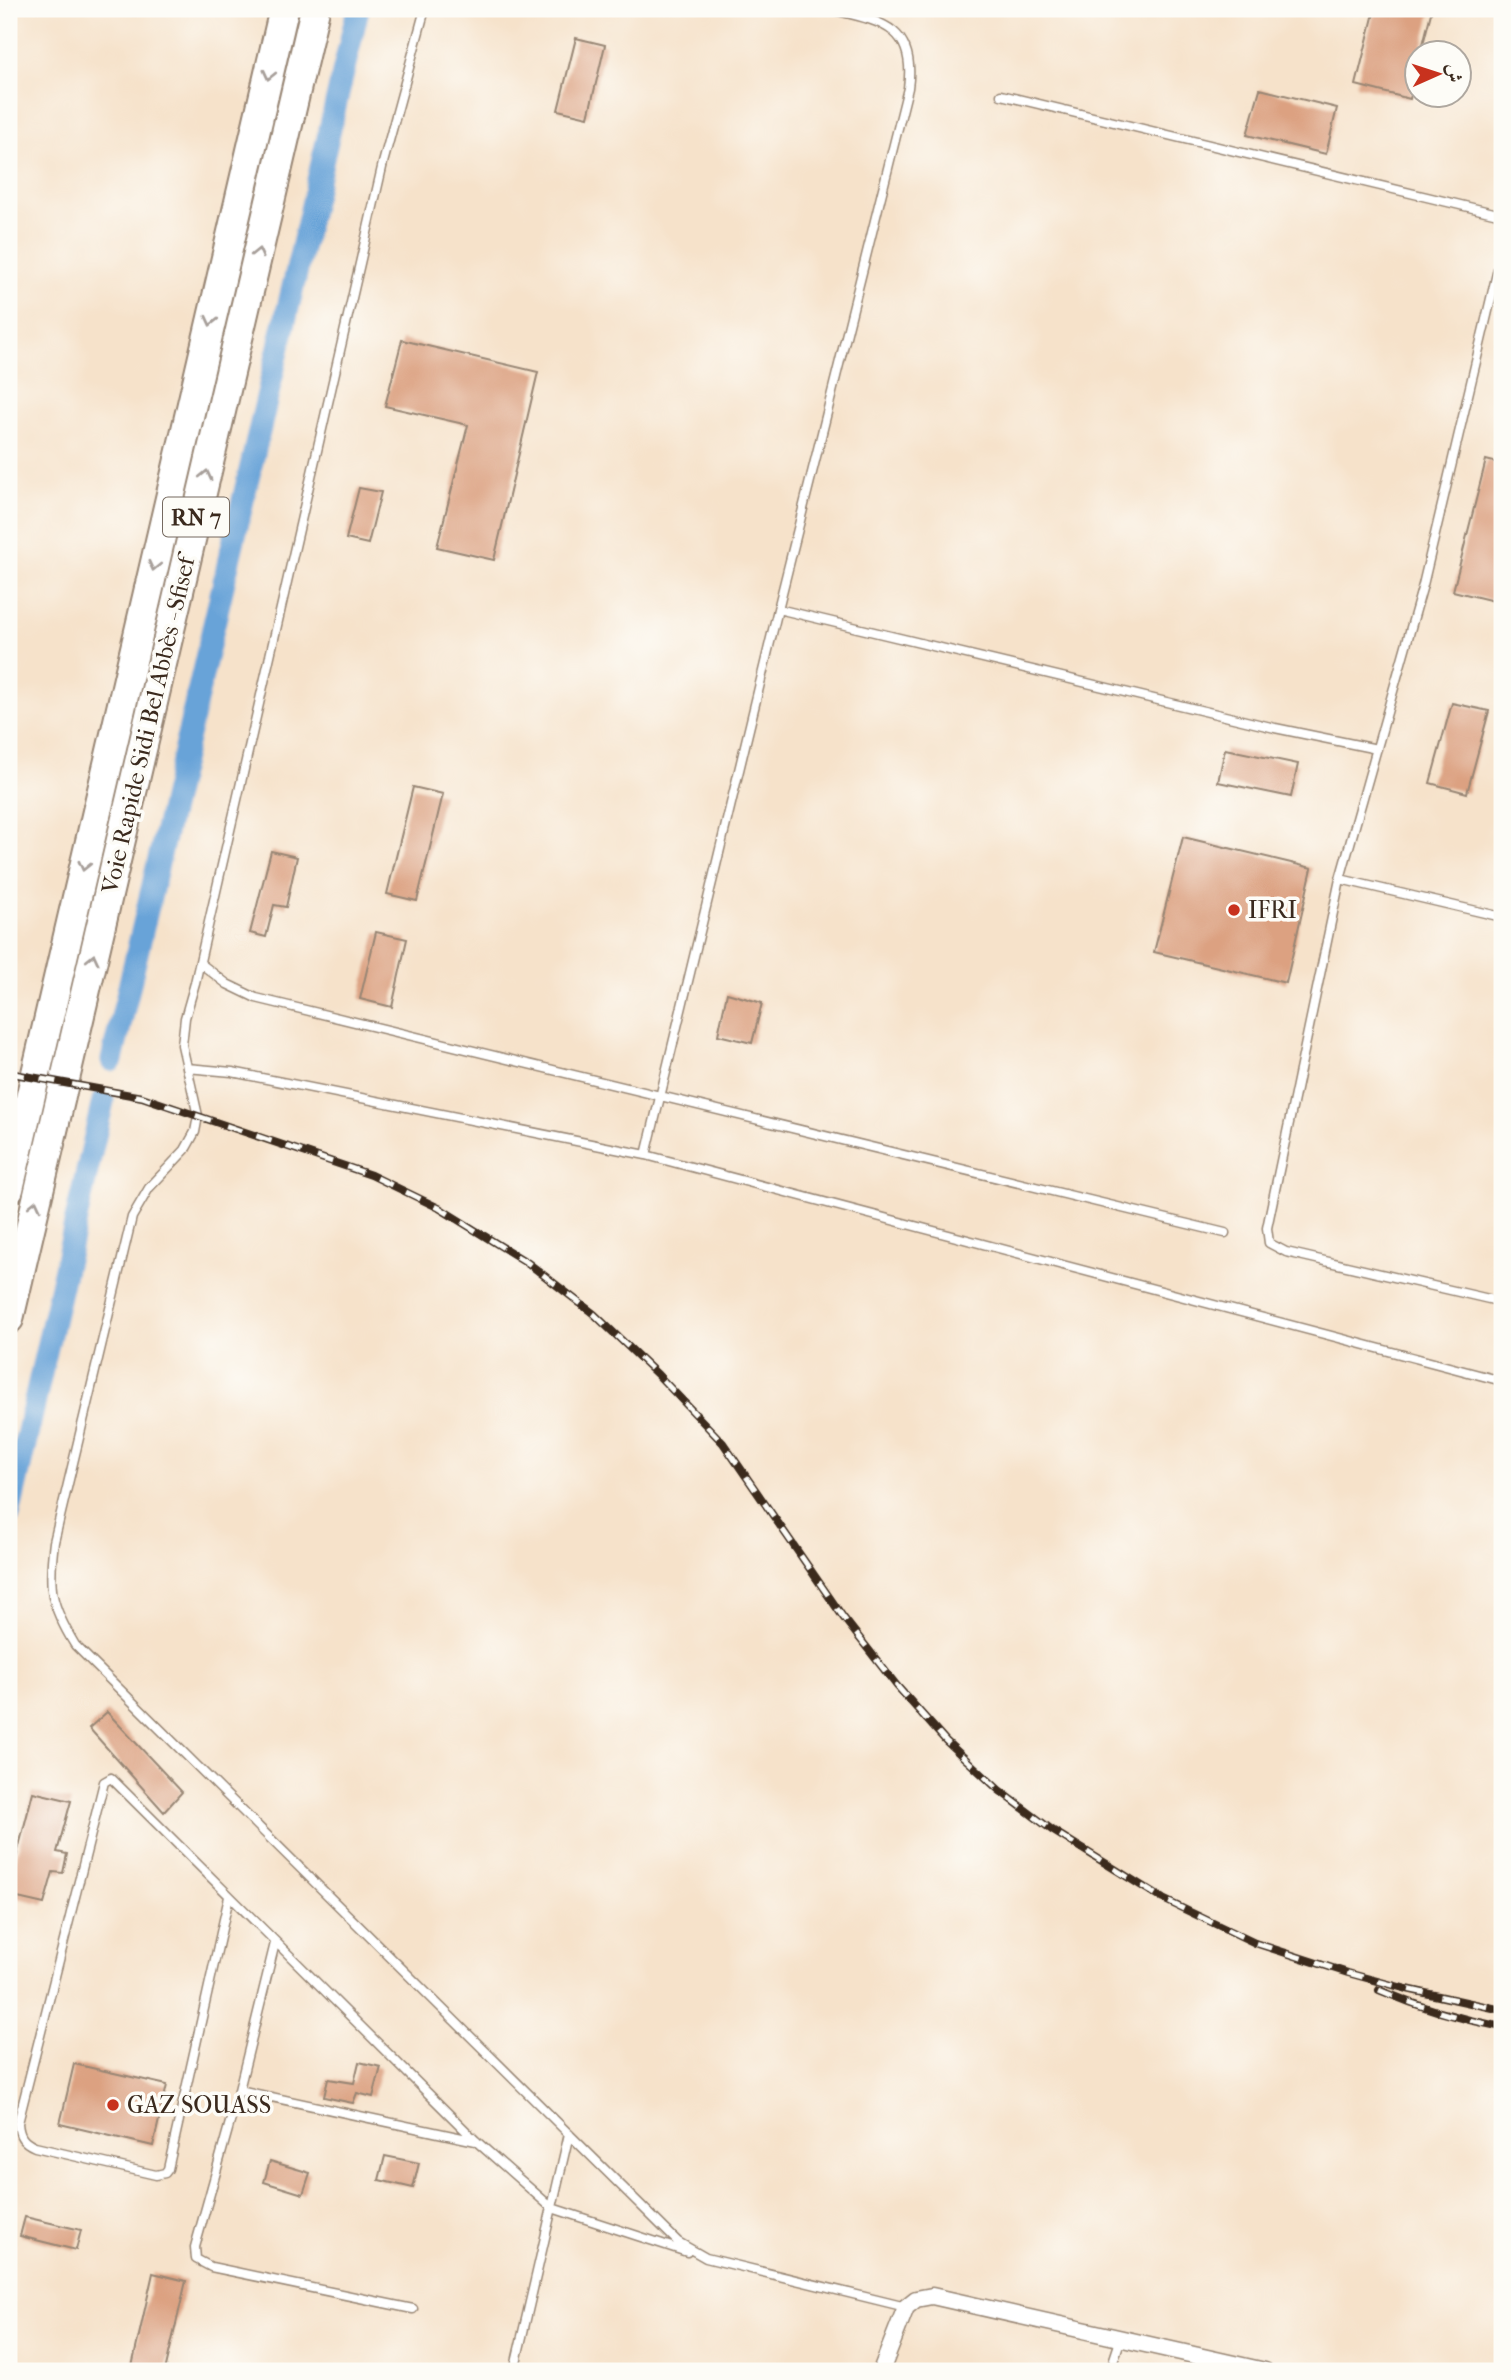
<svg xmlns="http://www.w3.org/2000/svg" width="1511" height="2380" font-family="'IM FELL French Canon',Amiri,serif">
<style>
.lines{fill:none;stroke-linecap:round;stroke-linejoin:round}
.canal{stroke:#67a3d8;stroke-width:23}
.building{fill:#dca181}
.service-casing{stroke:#988674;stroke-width:11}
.minor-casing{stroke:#988674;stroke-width:19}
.trunk-casing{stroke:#988674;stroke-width:32}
.service{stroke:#fff;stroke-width:8}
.minor{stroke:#fff;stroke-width:16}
.trunk{stroke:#fff;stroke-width:28}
.rail-casing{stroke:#3b2a1e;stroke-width:8}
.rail{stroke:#fdfcf7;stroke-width:5;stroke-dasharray:16;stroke-linecap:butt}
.oneway{stroke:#a79f9a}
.poi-dot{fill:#c8321e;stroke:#fdfcf7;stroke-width:2.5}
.labels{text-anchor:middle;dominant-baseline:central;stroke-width:7;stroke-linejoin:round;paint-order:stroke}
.shield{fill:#fdfcf7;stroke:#75695f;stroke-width:2}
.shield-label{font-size:23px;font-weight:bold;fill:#3b2a1e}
.street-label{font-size:24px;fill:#3b2a1e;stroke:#fdfcf7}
.poi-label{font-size:24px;fill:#3b2a1e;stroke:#fdfcf7;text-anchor:start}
</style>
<rect width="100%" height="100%" fill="#fdfcf7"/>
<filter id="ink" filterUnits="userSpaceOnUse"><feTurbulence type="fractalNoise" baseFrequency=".0143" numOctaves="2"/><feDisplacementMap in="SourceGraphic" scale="14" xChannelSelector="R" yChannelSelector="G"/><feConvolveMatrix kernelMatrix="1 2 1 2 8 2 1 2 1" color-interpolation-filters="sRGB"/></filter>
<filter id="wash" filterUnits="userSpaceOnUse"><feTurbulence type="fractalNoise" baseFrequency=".00686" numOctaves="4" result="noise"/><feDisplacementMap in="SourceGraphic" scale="28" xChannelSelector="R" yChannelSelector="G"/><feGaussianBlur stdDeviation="1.57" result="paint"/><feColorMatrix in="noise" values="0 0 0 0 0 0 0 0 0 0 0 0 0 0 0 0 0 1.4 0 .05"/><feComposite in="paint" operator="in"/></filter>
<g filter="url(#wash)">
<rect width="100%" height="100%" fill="#f6e2ca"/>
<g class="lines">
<path class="canal" d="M 112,1060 L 358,9
M 9,1515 L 103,1101"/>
</g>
<g id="blocks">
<path class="building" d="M 1375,9 L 1432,9 L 1421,52 L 1417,52 L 1417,72 L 1410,99 L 1356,85 Z
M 576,38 L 605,45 L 588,117 L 558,110 Z
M 1260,89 L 1337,108 L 1326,154 L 1247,135 Z
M 402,340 L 538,372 L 494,560 L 437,547 L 468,425 L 385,406 Z
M 1486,460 L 1502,464 L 1502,603 L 1453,591 Z
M 359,488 L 381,492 L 368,544 L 346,539 Z
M 1452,703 L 1489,711 L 1467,793 L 1430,783 Z
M 1225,749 L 1298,764 L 1291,797 L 1218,782 Z
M 413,787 L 443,794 L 417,901 L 387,894 Z
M 1183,837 L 1312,868 L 1286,983 L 1154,952 Z
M 271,851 L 297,857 L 286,907 L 274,905 L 266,937 L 250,933 Z
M 376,932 L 407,939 L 392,1007 L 360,999 Z
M 727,993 L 762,1003 L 752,1043 L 718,1035 Z
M 107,1712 L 182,1792 L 164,1812 L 89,1728 Z
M 33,1792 L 71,1801 L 57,1852 L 67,1854 L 63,1873 L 53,1872 L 44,1904 L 9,1896 L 9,1885 Z
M 359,2062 L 381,2067 L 373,2097 L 357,2093 L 353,2103 L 324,2097 L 328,2079 L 354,2083 Z
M 74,2064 L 167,2085 L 153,2146 L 60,2124 Z
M 385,2156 L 419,2163 L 413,2188 L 379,2180 Z
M 270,2161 L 310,2173 L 303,2194 L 264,2182 Z
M 25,2217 L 81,2230 L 76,2250 L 20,2236 Z
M 153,2273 L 186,2281 L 165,2371 L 131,2371 Z"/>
</g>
</g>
<g filter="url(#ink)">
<use href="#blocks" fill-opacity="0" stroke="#988674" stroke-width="2"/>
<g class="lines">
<defs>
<path id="service" d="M 425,9 L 383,163 L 195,983 L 185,1018 L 182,1045 L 198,1116 L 195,1132 L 185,1150 L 149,1188 L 132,1217 L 54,1542 C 48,1588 50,1604 75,1645 L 678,2242 L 706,2258 L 906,2307
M 1001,95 L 1502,215
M 1502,252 L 1423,585 L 1340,879 L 1267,1228 L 1269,1243 L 1286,1252 L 1502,1302
M 778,609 L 1275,728 L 1377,749
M 1340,879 L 1502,917
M 200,963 L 227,984 L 256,998 L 1225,1233
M 187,1068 L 232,1072 L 646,1155 L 1502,1381
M 646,1155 L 778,609 L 908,88 C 917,25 879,21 829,9
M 229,1897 L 168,2169 L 165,2173 L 156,2175 L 35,2147 C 23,2142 19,2136 18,2123 L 104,1782 L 111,1778 L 476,2141 L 552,2208 L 687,2252
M 275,1943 L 239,2090 L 195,2247 L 196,2259 L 211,2267 L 413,2309
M 239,2090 L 476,2141
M 514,2371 L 569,2134
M 1110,2371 L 1121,2338"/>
<path id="minor" d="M 881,2371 L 906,2307 L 916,2299 L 932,2296 L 1265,2371"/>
<path id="trunk" d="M 9,1189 L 284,9
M 9,1319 L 315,9"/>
</defs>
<use href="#service" class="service-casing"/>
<use href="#minor" class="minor-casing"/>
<use href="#trunk" class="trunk-casing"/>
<use href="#service" class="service"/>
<use href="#minor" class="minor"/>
<use href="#trunk" class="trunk"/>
<defs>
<path id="rail" d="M 9,1073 L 142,1097 L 371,1175 L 439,1208 L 528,1263 L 594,1314 L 658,1375 L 723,1443 L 843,1617 L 897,1686 L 946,1741 L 999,1790 L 1052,1830 L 1163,1899 L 1255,1943 L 1348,1973 L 1407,1989 L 1502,2010
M 1379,1990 C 1419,2007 1459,2019 1502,2027"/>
</defs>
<use href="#rail" class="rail-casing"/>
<use href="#rail" class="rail"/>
</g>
<defs><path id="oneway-chevron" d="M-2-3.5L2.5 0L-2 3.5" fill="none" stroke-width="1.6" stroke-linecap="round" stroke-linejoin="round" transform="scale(1.75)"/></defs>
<g class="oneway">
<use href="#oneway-chevron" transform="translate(269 75) rotate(103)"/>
<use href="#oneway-chevron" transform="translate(258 253) rotate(-77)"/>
<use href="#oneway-chevron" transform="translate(211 321) rotate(103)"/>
<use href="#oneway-chevron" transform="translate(206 475) rotate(-77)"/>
<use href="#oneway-chevron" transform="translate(154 566) rotate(103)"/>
<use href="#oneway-chevron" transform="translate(84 866) rotate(103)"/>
<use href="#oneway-chevron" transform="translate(93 959) rotate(-77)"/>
<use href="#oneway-chevron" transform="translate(35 1205) rotate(-77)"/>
</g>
</g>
<g class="poi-dot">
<circle cx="1234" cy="910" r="7"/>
<circle cx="113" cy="2105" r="7"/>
</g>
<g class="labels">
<rect class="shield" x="163" y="497.5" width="66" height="39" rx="5"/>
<g class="shield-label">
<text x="196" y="517">RN 7</text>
</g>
<g class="street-label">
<text transform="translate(148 725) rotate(-77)">Voie Rapide Sidi Bel Abbès - Sfisef</text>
</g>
<g class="poi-label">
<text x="1248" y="910">IFRI</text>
<text x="127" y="2105">GAZ SOUASS</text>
</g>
</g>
<rect width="1511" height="2380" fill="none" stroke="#fdfcf7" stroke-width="35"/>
<g transform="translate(1438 74) rotate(87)"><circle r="33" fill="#fdfcf7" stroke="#afa8a0" stroke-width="2"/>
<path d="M0-5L12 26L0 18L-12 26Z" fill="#c8321e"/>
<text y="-10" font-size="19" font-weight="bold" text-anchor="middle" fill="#3b2a1e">ش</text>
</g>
</svg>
